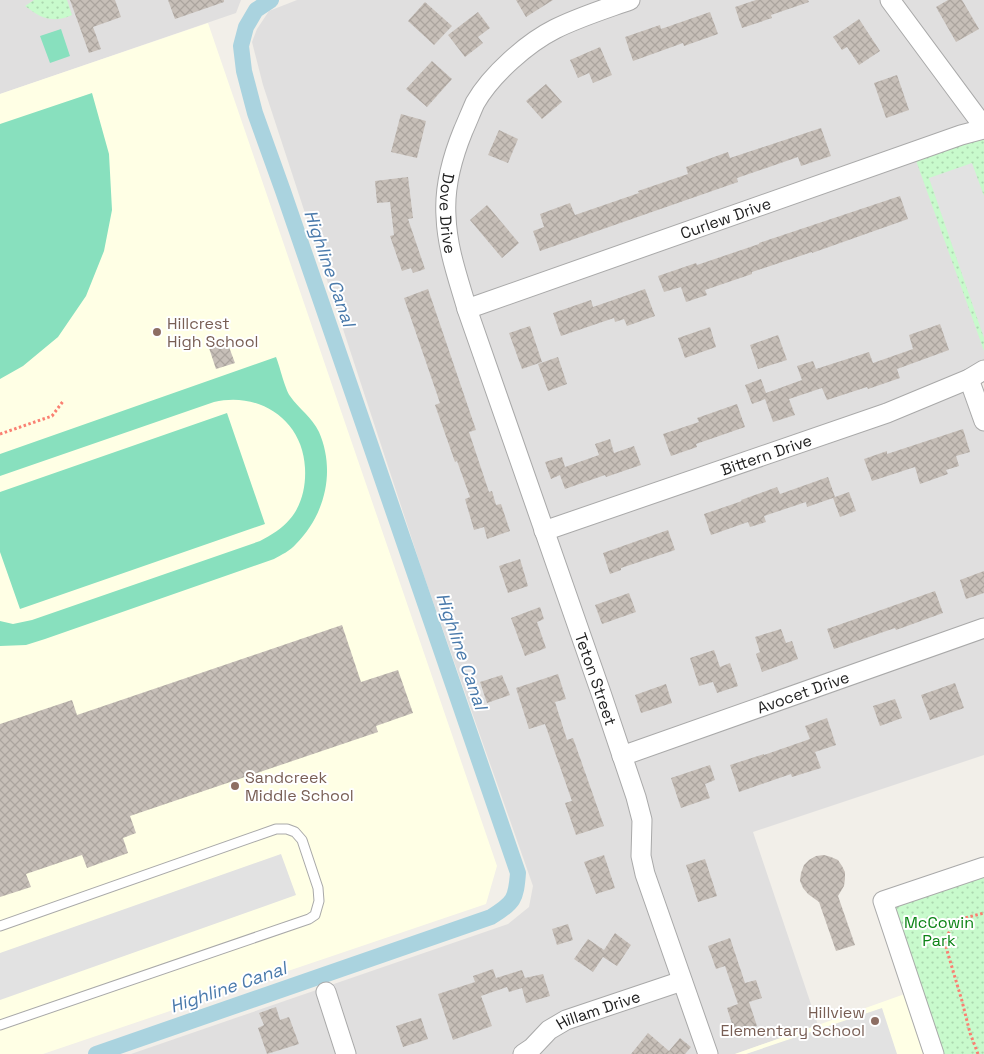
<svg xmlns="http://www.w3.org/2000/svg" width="984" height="1054" font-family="'Space Grotesk',sans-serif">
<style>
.residential{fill:#e0dfdf}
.education{fill:#ffffe5}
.park{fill:url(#park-dots)}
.pitch{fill:#88e0be}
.parking{fill:#e2e2e2}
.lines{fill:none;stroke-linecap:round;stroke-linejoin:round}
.canal{stroke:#aad3df;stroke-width:16}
.building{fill:url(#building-cross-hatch)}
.lane-casing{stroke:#a9a9a9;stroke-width:11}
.street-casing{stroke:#a9a9a9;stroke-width:21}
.path{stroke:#fa8072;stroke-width:3;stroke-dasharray:2.5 2.5;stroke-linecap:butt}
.lane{stroke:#fff;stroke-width:9}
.street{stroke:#fff;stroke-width:19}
.education-dot{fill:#8d6e63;stroke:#fff;stroke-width:2}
.labels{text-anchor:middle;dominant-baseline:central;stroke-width:4;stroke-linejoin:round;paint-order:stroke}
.street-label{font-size:16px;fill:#222;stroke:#fff}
.education-label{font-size:16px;fill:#785e54;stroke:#fff;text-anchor:start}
.park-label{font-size:16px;fill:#0c8416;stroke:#fff}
.water-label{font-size:18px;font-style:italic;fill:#4a7aab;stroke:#fff}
</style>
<defs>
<pattern id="park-dots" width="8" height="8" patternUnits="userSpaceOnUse" patternTransform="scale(1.25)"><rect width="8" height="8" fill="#c8facc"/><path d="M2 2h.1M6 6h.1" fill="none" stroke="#acd6af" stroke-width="1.8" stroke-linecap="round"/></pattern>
<pattern id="building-cross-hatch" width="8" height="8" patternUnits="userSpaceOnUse" patternTransform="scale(1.25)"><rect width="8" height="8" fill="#c7bfb8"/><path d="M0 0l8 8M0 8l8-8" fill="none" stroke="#aba49e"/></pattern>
</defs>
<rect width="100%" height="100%" fill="#f2efe9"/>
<path class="residential" d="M 0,0 L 241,0 L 236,13 L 0,94 Z
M 297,0 L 984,0 L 984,371 L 969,379 L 984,421 L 984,755 L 753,832 L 818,1025 L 735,1054 L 131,1054 L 508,924 L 529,907 L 533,886 L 423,573 L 263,85 L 252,42 L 257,29 L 269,11 Z"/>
<path class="education" d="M 208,23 L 497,866 L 486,904 L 43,1054 L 0,1054 L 0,94 Z
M 913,991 L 934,1054 L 735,1054 L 818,1025 Z"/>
<path class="park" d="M 34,0 L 67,0 L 72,15 C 52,24 41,18 25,6 Z
M 984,129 L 984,351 L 913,152 Z
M 984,867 L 984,1054 L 934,1054 L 883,901 Z"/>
<path class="pitch" d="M 61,29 L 70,56 L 50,63 L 40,36 Z
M 92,93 L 109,154 L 112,210 L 104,251 L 86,296 L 58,337 L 23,366 L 0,379 L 0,124 Z
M 276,357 C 280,367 285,389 290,396 C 299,409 312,417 319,432 C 336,471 325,515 296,544 C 290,551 281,555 274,559 L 45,639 L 26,645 L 0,646 L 0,621 L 13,624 L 32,620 L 260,541 C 271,535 282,529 290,519 C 302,505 306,486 305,468 C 303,420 259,391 214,402 L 0,476 L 0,454 Z
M 227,413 L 265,524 L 20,609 L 0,552 L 0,492 Z"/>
<path class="parking" d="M 972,163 L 984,196 L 984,338 L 929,178 Z
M 281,854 L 296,895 L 0,1000 L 0,953 Z
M 882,1008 L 897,1054 L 746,1054 Z"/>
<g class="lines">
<path class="canal" d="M 96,1054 L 491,917 C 514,903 516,899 518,873 L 283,191 L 255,113 L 244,71 L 241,46 L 246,27 L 256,10 L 271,0"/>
</g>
<path class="building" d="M 70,0 L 115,0 L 121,17 L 93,27 L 101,49 L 89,53 Z
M 168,0 L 224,0 L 224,2 L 175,19 Z
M 516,0 L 553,0 L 526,17 Z
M 756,0 L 808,0 L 809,2 L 771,15 L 772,18 L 742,28 L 735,7 Z
M 948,0 L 962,0 L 979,29 L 956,42 L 936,7 Z
M 425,2 L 452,26 L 434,45 L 408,21 Z
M 478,12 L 490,28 L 478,37 L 483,43 L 465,57 L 448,35 Z
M 710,12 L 718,34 L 684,46 L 683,43 L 633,61 L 625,37 L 660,25 L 661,29 Z
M 859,19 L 880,51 L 859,65 L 847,47 L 842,50 L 833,37 Z
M 600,47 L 612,75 L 593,83 L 589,73 L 578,78 L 570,60 Z
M 432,61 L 452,79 L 427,107 L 406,89 Z
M 897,75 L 909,110 L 886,118 L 874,83 Z
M 546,84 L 562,102 L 542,119 L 526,101 Z
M 401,114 L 426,121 L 417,158 L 391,152 Z
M 821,128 L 831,156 L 801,166 L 798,157 L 737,178 L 738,182 L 540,251 L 533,231 L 544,227 L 540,214 L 570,203 L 575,215 L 639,193 L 638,191 L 688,174 L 686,167 L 728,152 L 730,158 Z
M 499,130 L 518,139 L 508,163 L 488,155 Z
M 408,177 L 413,218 L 408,219 L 425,269 L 413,273 L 411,268 L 402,271 L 390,236 L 394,235 L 390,202 L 377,203 L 375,181 Z
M 900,196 L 908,219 L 812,253 L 812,252 L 752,272 L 752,274 L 705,290 L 707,295 L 686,302 L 681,287 L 664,292 L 658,276 L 696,263 L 697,265 L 759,244 L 759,243 Z
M 487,205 L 519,243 L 502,258 L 470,220 Z
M 428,289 L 476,430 L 469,432 L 489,492 L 492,491 L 496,505 L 501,504 L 510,531 L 487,539 L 484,527 L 474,530 L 465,499 L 470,497 L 457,461 L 455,462 L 435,405 L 440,403 L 404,298 Z
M 645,289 L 655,316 L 627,326 L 624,319 L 615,322 L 614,318 L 561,336 L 553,313 L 591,300 L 593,307 Z
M 940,324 L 949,350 L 897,369 L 900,378 L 868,389 L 867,387 L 827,400 L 822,388 L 789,399 L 795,415 L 773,422 L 765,399 L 752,404 L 745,385 L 761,379 L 766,393 L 802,380 L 797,366 L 813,361 L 816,369 L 869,352 L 873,363 L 913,349 L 909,335 Z
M 530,326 L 542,362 L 522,369 L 509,333 Z
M 710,327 L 716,347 L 685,358 L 678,338 Z
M 778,335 L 787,360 L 758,369 L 750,345 Z
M 226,339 L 235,363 L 216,369 L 208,345 Z
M 558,357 L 567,384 L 548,391 L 538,364 Z
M 737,404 L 745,427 L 696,444 L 697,447 L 671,456 L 663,434 L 699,422 L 697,418 Z
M 963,429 L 970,452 L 956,456 L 959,466 L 946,470 L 948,474 L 920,484 L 915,467 L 872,481 L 864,459 L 887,451 L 887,454 Z
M 610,439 L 614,453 L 634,446 L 641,465 L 606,477 L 605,475 L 565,489 L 560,475 L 551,479 L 545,462 L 562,457 L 565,467 L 599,455 L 595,444 Z
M 828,477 L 835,497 L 849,492 L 856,511 L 840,517 L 833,498 L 807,507 L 806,502 L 764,516 L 766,522 L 750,527 L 748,522 L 711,535 L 704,514 L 742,501 L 741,500 L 777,487 L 780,494 Z
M 668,530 L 675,550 L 621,568 L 621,570 L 610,574 L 603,553 Z
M 520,559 L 528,586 L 508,593 L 499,566 Z
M 984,571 L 984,593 L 966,599 L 960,580 Z
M 935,591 L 943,613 L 896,630 L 895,628 L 834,649 L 827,629 Z
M 629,593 L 636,612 L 602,624 L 595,605 Z
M 540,607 L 544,619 L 537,622 L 546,648 L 525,656 L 511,618 Z
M 342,625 L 361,682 L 398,670 L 413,713 L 376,726 L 378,732 L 130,816 L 136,833 L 123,838 L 128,853 L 87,868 L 82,855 L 26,874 L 31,887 L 0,897 L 0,724 L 72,700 L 77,715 Z
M 781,629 L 786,643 L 792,641 L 798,659 L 762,672 L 756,654 L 760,652 L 755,637 Z
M 714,650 L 720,667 L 730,663 L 738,686 L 717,693 L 713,682 L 699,686 L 690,658 Z
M 558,674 L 566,699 L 555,702 L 567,740 L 573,738 L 604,826 L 576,835 L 565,803 L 572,801 L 545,724 L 529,729 L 516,688 Z
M 502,675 L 510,695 L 487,703 L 480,682 Z
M 955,683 L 964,708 L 930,720 L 921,695 Z
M 666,684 L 672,703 L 641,713 L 635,695 Z
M 895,699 L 902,718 L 880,726 L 873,706 Z
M 827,718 L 836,745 L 815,752 L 821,768 L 792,777 L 791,774 L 739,792 L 730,765 L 764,754 L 764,755 L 810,739 L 805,726 Z
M 710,765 L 715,780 L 705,784 L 710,798 L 681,808 L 671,778 Z
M 604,855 L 615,888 L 596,894 L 584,862 Z
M 824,855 L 831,857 L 838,860 L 842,866 L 845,872 L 845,879 L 844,886 L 838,896 L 855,945 L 836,951 L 819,902 L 808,894 L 803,888 L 800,881 L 801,873 L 804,865 L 809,860 L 816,856 Z
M 705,859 L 717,896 L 698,902 L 686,865 Z
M 568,924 L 573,940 L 557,945 L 552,929 Z
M 615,933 L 631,945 L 617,966 L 603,957 L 593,972 L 574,959 L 588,939 L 604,950 Z
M 730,938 L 745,983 L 756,980 L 762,998 L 749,1002 L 757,1026 L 735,1033 L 727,1008 L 738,1004 L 725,966 L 716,969 L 708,946 Z
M 493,969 L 496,978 L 522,970 L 525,978 L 543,974 L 550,996 L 526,1003 L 522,988 L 509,992 L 507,987 L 481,996 L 492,1026 L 453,1040 L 438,994 L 475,982 L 473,976 Z
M 276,1007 L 280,1020 L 289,1017 L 299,1044 L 267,1054 L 258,1028 L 264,1025 L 259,1013 Z
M 421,1018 L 428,1039 L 403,1047 L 396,1026 Z
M 648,1033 L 669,1051 L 680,1038 L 691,1047 L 685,1054 L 631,1054 Z"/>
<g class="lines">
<defs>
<path id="lane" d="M 0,926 L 276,829 L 287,829 L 295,832 L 302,840 L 318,888 L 319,901 L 315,915 L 309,919 L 0,1025"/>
<g id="street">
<path id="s1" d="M 630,0 C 605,9 579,17 555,29 C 527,43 491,75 475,103 C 471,112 467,122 463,131 C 452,158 444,186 446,216 C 447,248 458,278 467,309 L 601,693 L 636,797 L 642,820 L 641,856 L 645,874 L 708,1054"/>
<path d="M 890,0 L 984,127"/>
<path id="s2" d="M 467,309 L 961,135 L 984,129"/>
<path d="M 969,379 L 984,421"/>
<path id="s3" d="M 544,531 L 887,413 L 969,379 L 984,370"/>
<path id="s4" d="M 622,756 L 984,628"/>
<path d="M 326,992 L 346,1054"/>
<path id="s5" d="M 523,1054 L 532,1048 L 549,1030 L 566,1020 L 682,981"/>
<path d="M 934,1054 L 883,901 L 984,867"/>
</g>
</defs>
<use href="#lane" class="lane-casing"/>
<use href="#street" class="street-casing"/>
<path class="path" d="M 0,434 L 52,416 L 64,400
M 978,1054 L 970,1033 L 962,1001 L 946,947 L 948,934 L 954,924 L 961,919 L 984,913"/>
<use href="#lane" class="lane"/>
<use href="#street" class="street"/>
</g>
<g class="education-dot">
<circle cx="157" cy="332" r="5"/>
<circle cx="235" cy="786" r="5"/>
<circle cx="875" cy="1021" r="5"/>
</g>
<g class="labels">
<g class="street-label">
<text stroke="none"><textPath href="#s1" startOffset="306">Dove Drive</textPath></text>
<text stroke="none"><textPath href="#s2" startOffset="274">Curlew Drive</textPath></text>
<text stroke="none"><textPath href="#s3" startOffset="235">Bittern Drive</textPath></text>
<text stroke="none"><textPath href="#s1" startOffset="796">Teton Street</textPath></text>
<text stroke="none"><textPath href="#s4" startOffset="192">Avocet Drive</textPath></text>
<text stroke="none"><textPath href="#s5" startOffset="89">Hillam Drive</textPath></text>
</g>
<g class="education-label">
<text x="167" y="323">Hillcrest<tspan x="167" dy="18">High School</tspan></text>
<text x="245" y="777">Sandcreek<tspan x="245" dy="18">Middle School</tspan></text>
<text x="865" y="1012" text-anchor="end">Hillview<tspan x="865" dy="18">Elementary School</tspan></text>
</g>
<g class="park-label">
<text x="939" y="922">McCowin<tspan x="939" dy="18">Park</tspan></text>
</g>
<g class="water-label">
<text transform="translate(330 268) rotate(71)">Highline Canal</text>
<text transform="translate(462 651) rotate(71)">Highline Canal</text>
<text transform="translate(228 987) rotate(-19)">Highline Canal</text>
</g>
</g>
</svg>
